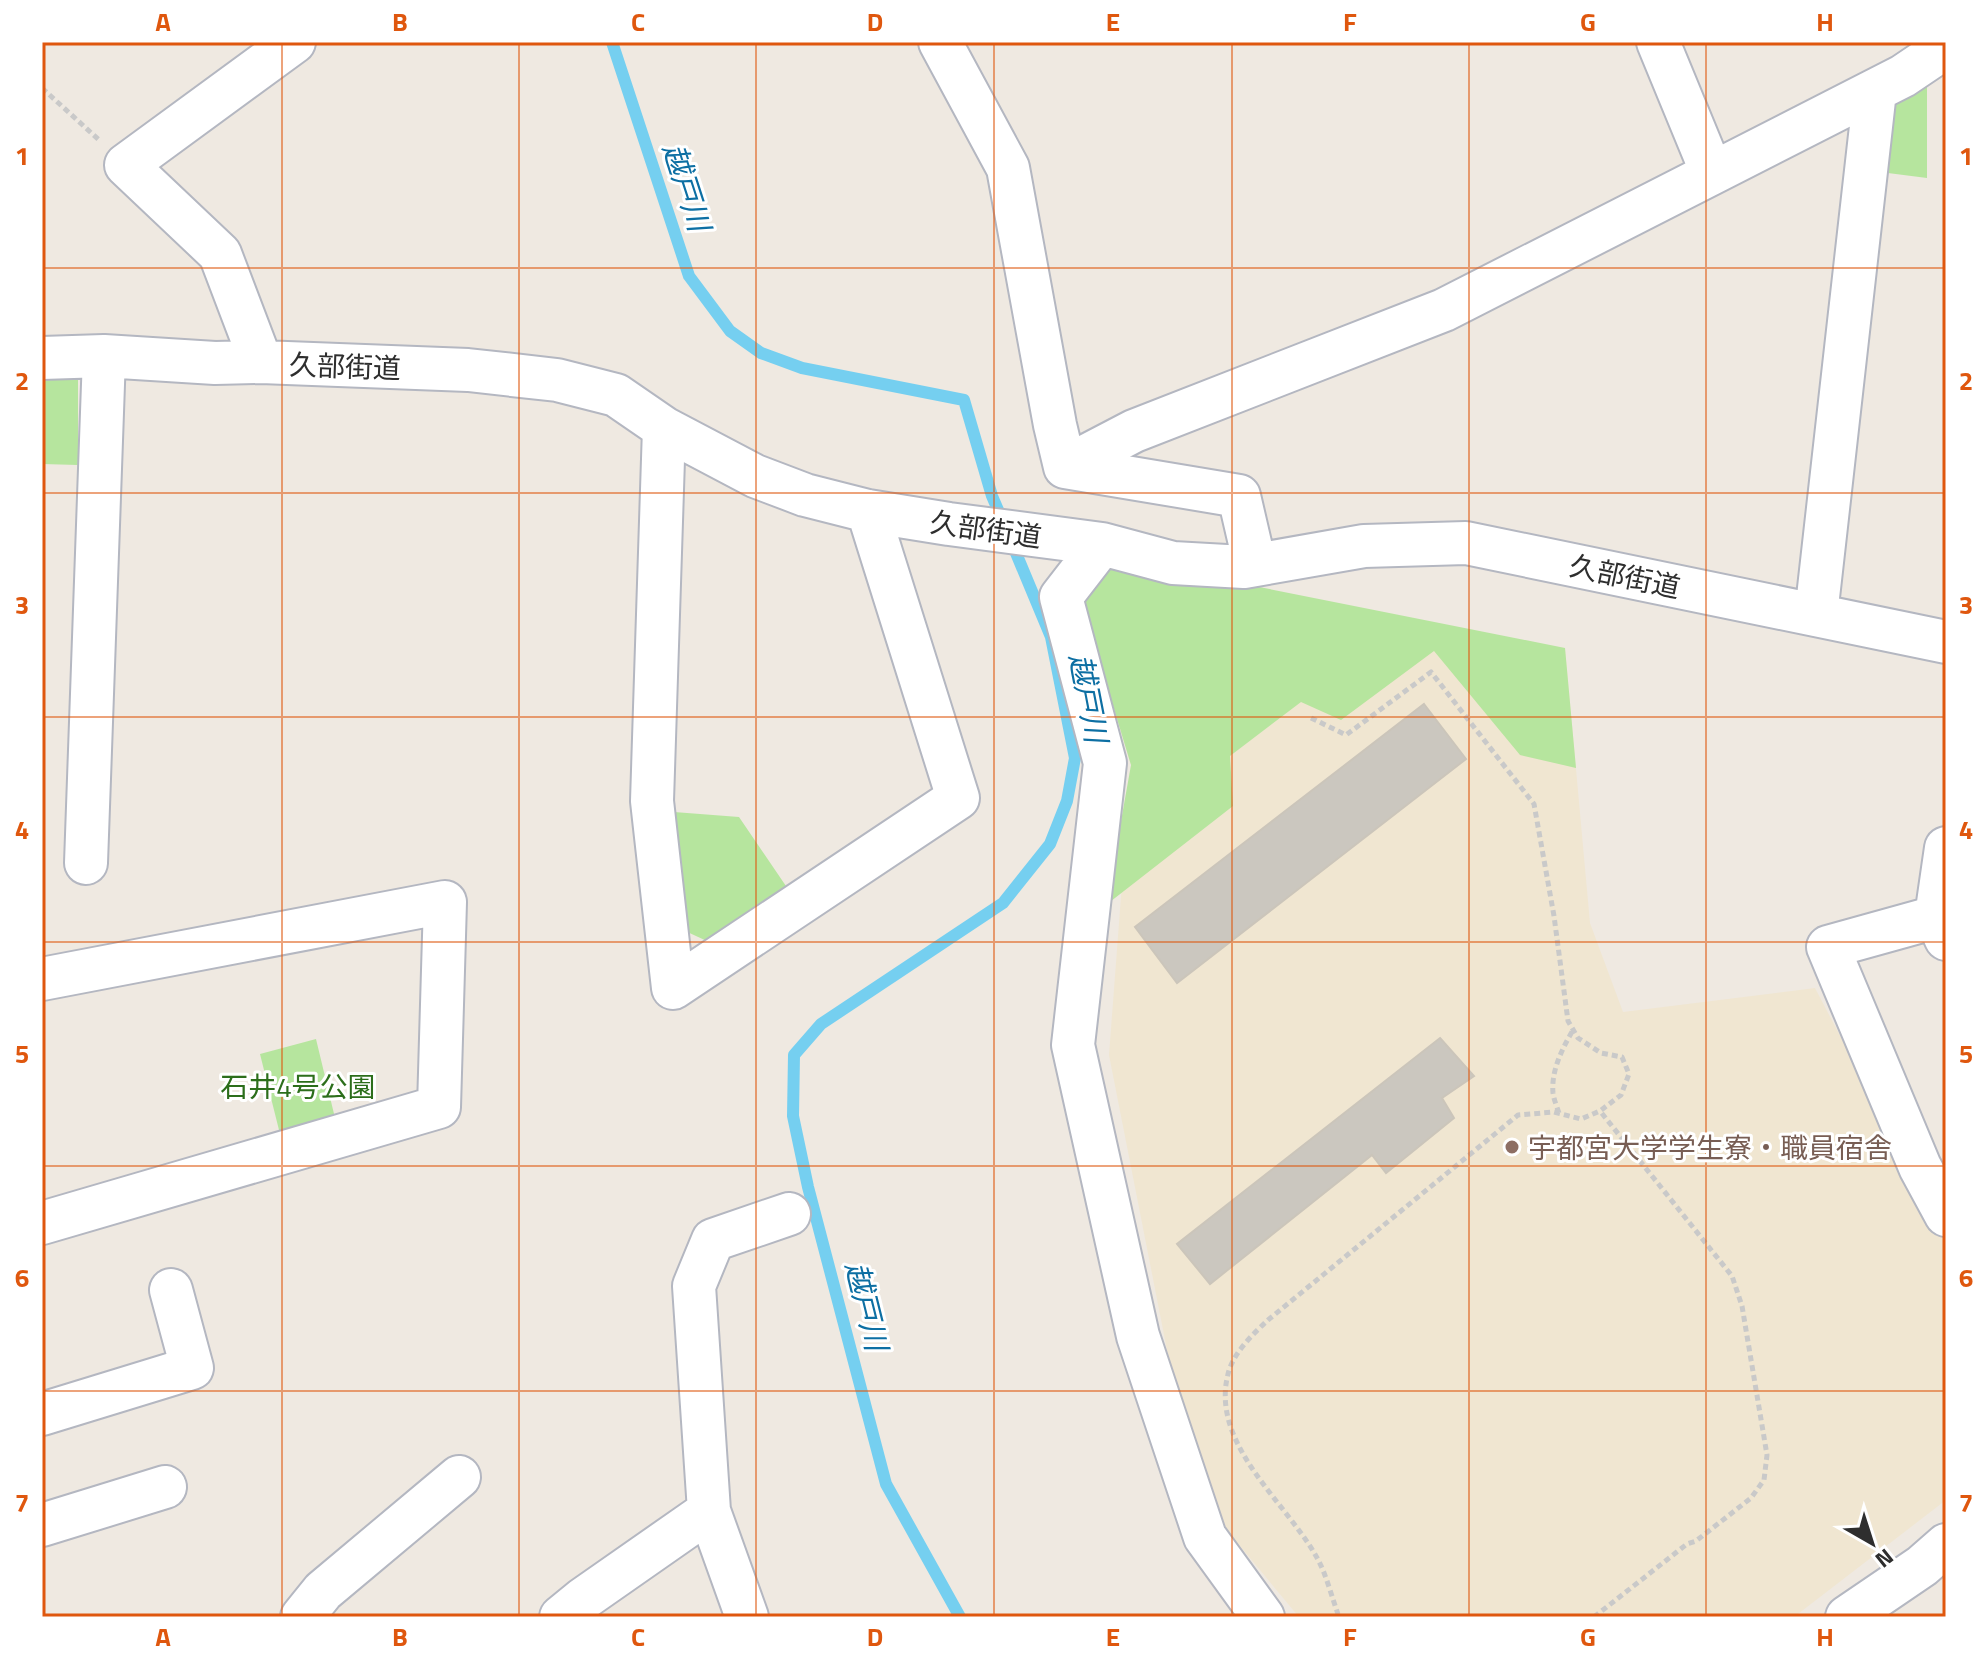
<svg xmlns="http://www.w3.org/2000/svg" width="1988" height="1659" font-family="'Titillium Web','Noto Sans JP',sans-serif">
<style>
.education{fill:#f0e6d1}
.green{fill:#b6e59e}
.lines{fill:none;stroke-linecap:round;stroke-linejoin:round}
.stream{stroke:#75cff0;stroke-width:12}
.building{fill:#cbc7bf;stroke:#cbc5ba;stroke-width:2}
.minor-casing{stroke:#b4b7c1;stroke-width:46}
.path{stroke:#c9c9c9;stroke-width:5;stroke-dasharray:6 4;stroke-linecap:butt}
.minor{stroke:#fff;stroke-width:42}
.grid{fill:none;stroke:#df570e;stroke-width:2;stroke-opacity:0.55}
.education-dot{fill:#8d6e63;stroke:#fff;stroke-width:3}
.labels{text-anchor:middle;dominant-baseline:central;stroke-width:6;stroke-linejoin:round;paint-order:stroke}
.street-label{font-size:28px;fill:#2e2e2e;stroke:#fff}
.park-label{font-size:28px;fill:#2c6e1b;stroke:#fff}
.education-label{font-size:28px;fill:#785e54;stroke:#fff;text-anchor:start}
.water-label{font-size:30px;font-style:italic;fill:#0d6fa3;stroke:#fff}
.neatline{fill:none;stroke:#df570e;stroke-width:3}
.grid-label{font-size:26px;text-anchor:middle;font-weight:bold;fill:#df570e}
</style>
<rect width="100%" height="100%" fill="#efe9e1"/>
<path class="education" d="M 1073,573 L 1565,648 L 1590,923 L 1623,1012 L 1815,988 L 1946,1238 L 1946,1500 L 1794,1617 L 1299,1617 L 1215,1516 L 1178,1406 L 1109,1055 L 1131,765 Z"/>
<path class="green" d="M 1927,80 L 1927,178 L 1880,172 L 1889,102 Z
M 78,366 L 78,465 L 42,464 L 42,367 Z
M 1094,554 L 1565,648 L 1576,768 L 1520,755 L 1434,651 L 1341,720 L 1301,702 L 1230,756 L 1233,806 L 1106,905 L 1131,765 L 1073,573 Z
M 674,812 L 739,817 L 788,889 L 709,942 L 683,930 Z
M 316,1039 L 335,1118 L 280,1134 L 260,1054 Z"/>
<g class="lines">
<path class="stream" d="M 612,42 L 689,276 L 730,331 L 761,353 L 802,368 L 964,400 L 992,496 L 1004,524
M 960,1617 L 886,1484 L 808,1187 L 793,1116 L 794,1055 L 821,1024 L 1003,903 L 1050,844 L 1067,801 L 1075,758 L 1051,637 L 1011,541"/>
</g>
<path class="building" d="M 1424,704 L 1466,759 L 1177,983 L 1135,927 Z
M 1440,1038 L 1474,1076 L 1442,1098 L 1454,1118 L 1386,1173 L 1372,1155 L 1210,1284 L 1177,1244 Z"/>
<g class="lines">
<defs>
<path id="minor" d="M 940,42 L 1008,168 L 1055,425 L 1065,467 L 1239,496 L 1255,565
M 1658,42 L 1712,173
M 42,358 L 104,356 L 215,363 L 261,362 L 468,370 L 557,380 L 616,395 L 664,428 L 755,476 L 805,495 L 868,511 L 949,524 L 1102,544 L 1173,563 L 1244,567 L 1364,546 L 1466,543 L 1946,642
M 261,362 L 220,254 L 126,165 L 294,42
M 664,428 L 652,801 L 673,988 L 958,798 L 868,511
M 1065,467 L 1134,431 L 1444,310 L 1903,76 L 1946,47
M 1102,544 L 1061,597 L 1105,763 L 1073,1045 L 1138,1336 L 1205,1537 L 1263,1617
M 1816,615 L 1875,91
M 1946,848 L 1936,917 L 1946,939
M 86,863 L 104,356
M 1936,917 L 1828,947 L 1920,1167 L 1946,1215
M 42,979 L 445,902 L 439,1107 L 42,1223
M 42,1414 L 192,1368 L 171,1290
M 42,1525 L 165,1487
M 302,1617 L 323,1591 L 459,1477
M 561,1617 L 583,1599 L 709,1511
M 747,1617 L 709,1511 L 694,1286 L 713,1240 L 789,1214
M 1847,1617 L 1922,1566 L 1946,1545"/>
</defs>
<use href="#minor" class="minor-casing"/>
<path class="path" d="M 42,88 L 99,140
M 1311,718 L 1346,735 L 1431,672 L 1534,804 L 1554,916 L 1568,1021 L 1578,1038 L 1601,1053 L 1622,1057 L 1629,1074 L 1621,1095 L 1600,1111 L 1581,1119 L 1554,1112 L 1518,1115 L 1268,1320 C 1253,1334 1233,1353 1228,1374 C 1210,1444 1285,1501 1316,1556 C 1326,1573 1331,1595 1338,1614 L 1341,1617
M 1559,1113 C 1557,1107 1554,1100 1553,1093 C 1551,1071 1562,1049 1573,1030
M 1594,1617 L 1687,1544 L 1696,1541 L 1751,1498 L 1764,1480 L 1767,1455 L 1742,1306 L 1732,1276 L 1600,1111"/>
<use href="#minor" class="minor"/>
</g>
<path class="grid" d="M 282,42 L 282,1617M 519,42 L 519,1617M 756,42 L 756,1617M 994,42 L 994,1617M 1232,42 L 1232,1617M 1469,42 L 1469,1617M 1706,42 L 1706,1617M 42,268 L 1946,268M 42,493 L 1946,493M 42,717 L 1946,717M 42,942 L 1946,942M 42,1166 L 1946,1166M 42,1391 L 1946,1391"/>
<circle class="education-dot" cx="1512" cy="1147" r="8"/>
<g class="labels">
<g class="street-label">
<text transform="translate(345 366) rotate(2)">久部街道</text>
<text transform="translate(986 529) rotate(8)">久部街道</text>
<text transform="translate(1625 576) rotate(12)">久部街道</text>
</g>
<g class="park-label">
<text x="298" y="1086">石井4号公園</text>
</g>
<g class="education-label">
<text x="1528" y="1147">宇都宮大学学生寮・職員宿舎</text>
</g>
<g class="water-label">
<text transform="translate(687 187) rotate(72)">越戸川</text>
<text transform="translate(1089 698) rotate(79)">越戸川</text>
<text transform="translate(867 1306) rotate(76)">越戸川</text>
</g>
</g>
<rect width="1988" height="1659" fill="none" stroke="#ffffff" stroke-width="88"/>
<g transform="translate(1872 1543) rotate(141)" stroke="#ffffff" stroke-width="6" paint-order="stroke">
<path d="M0-6L14 30L0 20L-14 30Z" fill="#2e2e2e"/>
<text y="-12" font-size="22" font-weight="bold" text-anchor="middle" fill="#2e2e2e">N</text>
</g>
<rect x="44" y="44" width="1900" height="1571" class="neatline"/>
<g class="grid-label">
<text x="163" y="31">A</text>
<text x="400" y="31">B</text>
<text x="638" y="31">C</text>
<text x="875" y="31">D</text>
<text x="1113" y="31">E</text>
<text x="1350" y="31">F</text>
<text x="1588" y="31">G</text>
<text x="1825" y="31">H</text>
<text x="22" y="165">1</text>
<text x="1966" y="165">1</text>
<text x="22" y="390">2</text>
<text x="1966" y="390">2</text>
<text x="22" y="614">3</text>
<text x="1966" y="614">3</text>
<text x="22" y="839">4</text>
<text x="1966" y="839">4</text>
<text x="22" y="1063">5</text>
<text x="1966" y="1063">5</text>
<text x="22" y="1287">6</text>
<text x="1966" y="1287">6</text>
<text x="22" y="1512">7</text>
<text x="1966" y="1512">7</text>
<text x="163" y="1646">A</text>
<text x="400" y="1646">B</text>
<text x="638" y="1646">C</text>
<text x="875" y="1646">D</text>
<text x="1113" y="1646">E</text>
<text x="1350" y="1646">F</text>
<text x="1588" y="1646">G</text>
<text x="1825" y="1646">H</text>
</g>
</svg>
